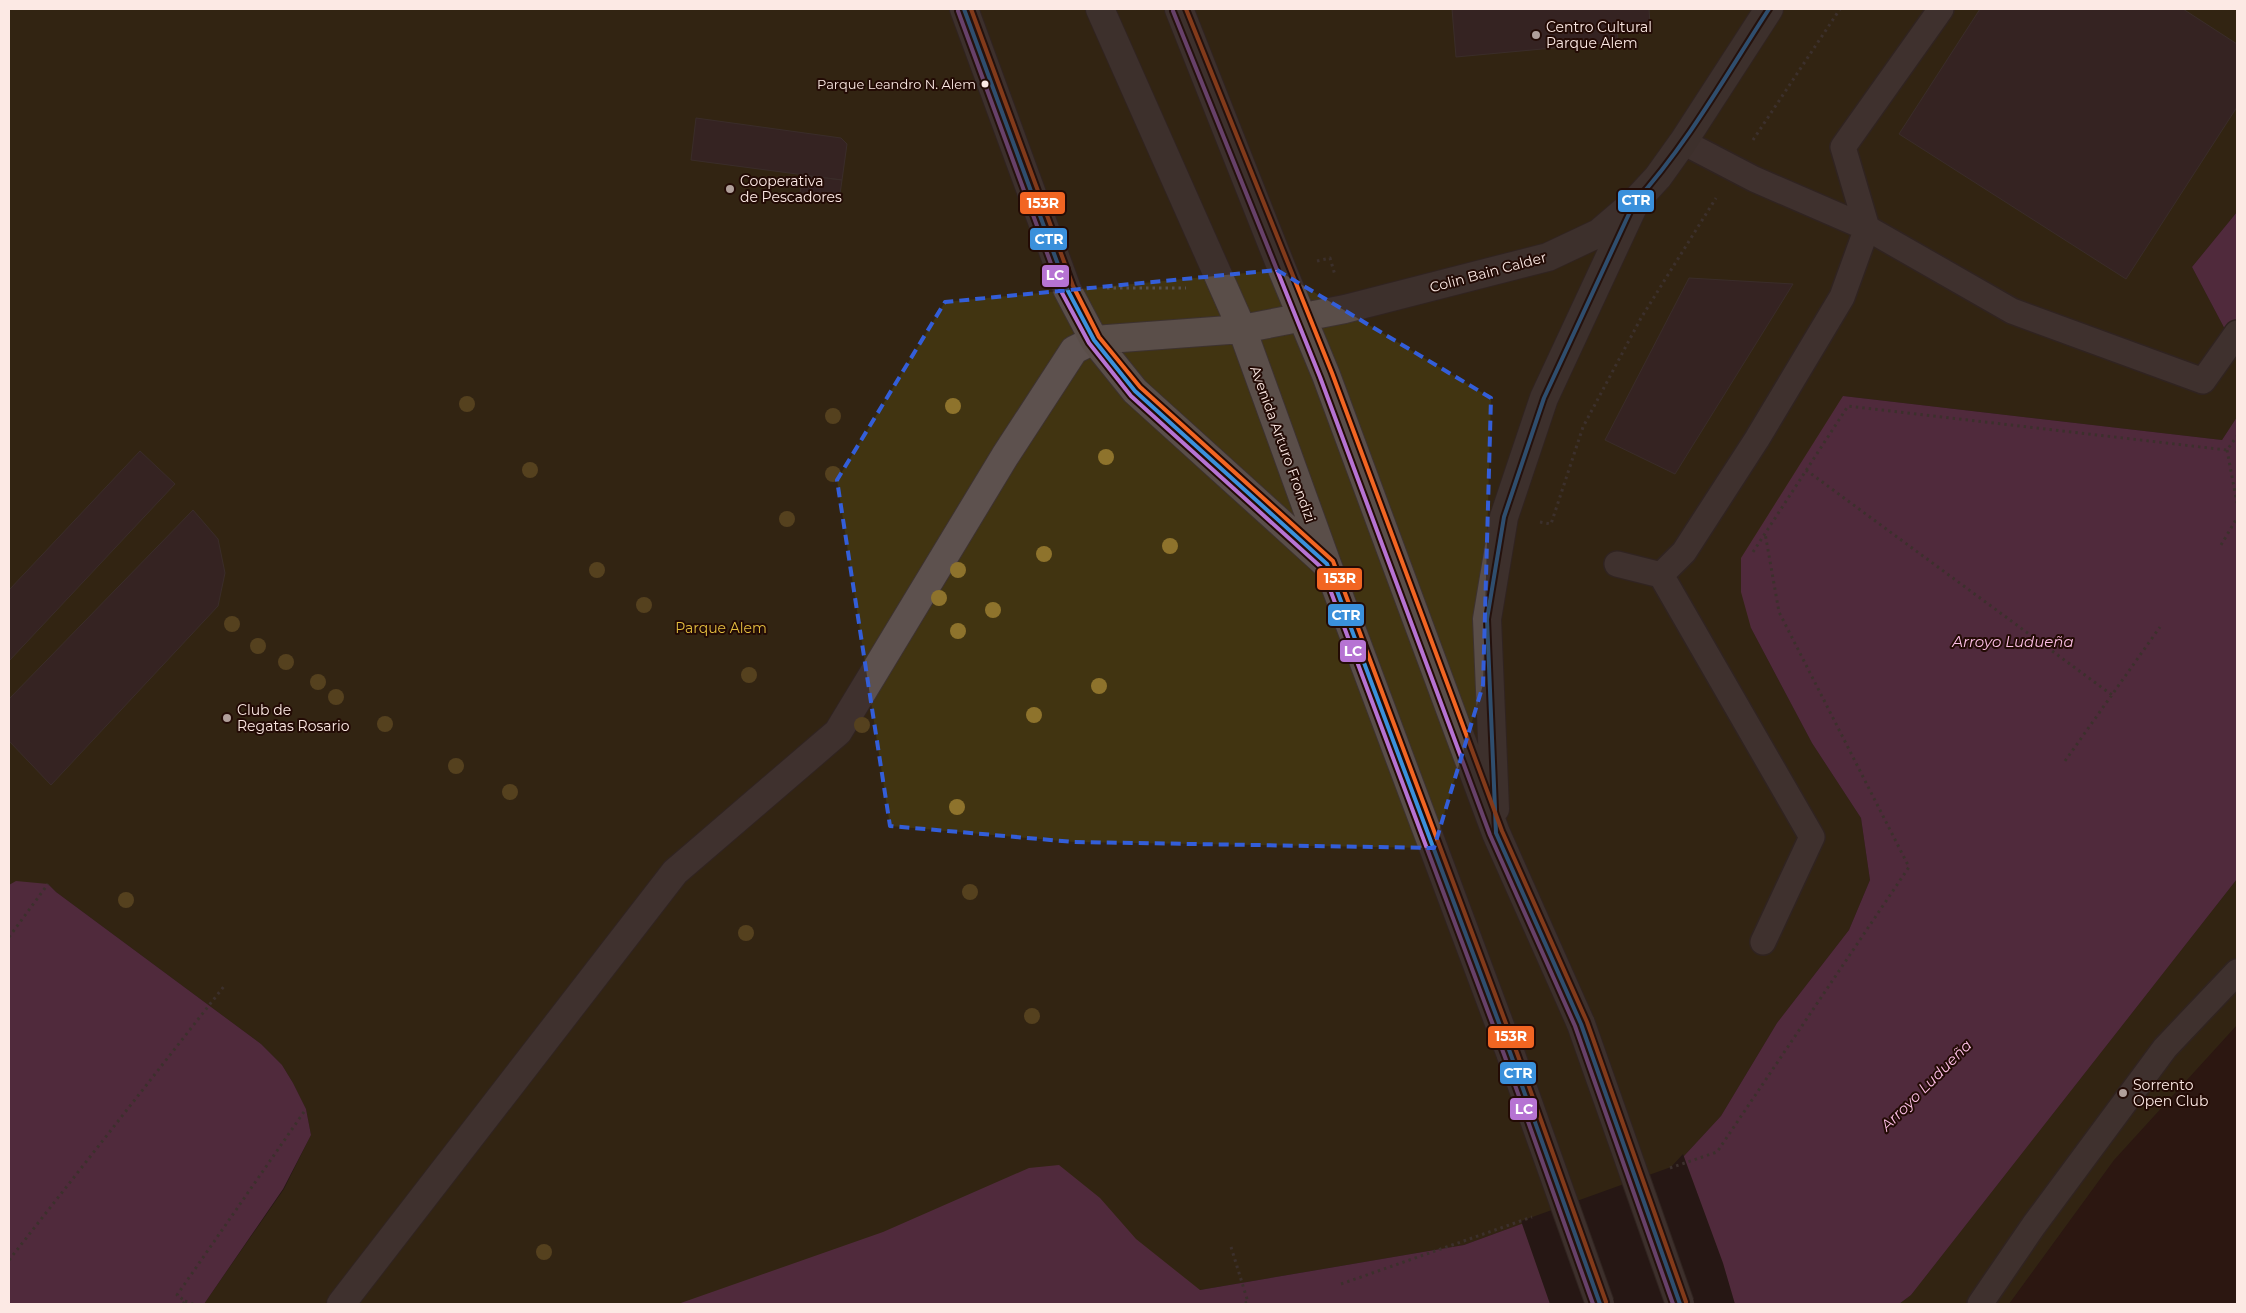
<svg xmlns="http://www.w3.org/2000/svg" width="2246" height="1313" font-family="Montserrat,sans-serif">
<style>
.built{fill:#34170f}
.green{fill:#413411}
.water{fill:#84416e}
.pier{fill:#261814}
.building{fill:#473133;stroke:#534644}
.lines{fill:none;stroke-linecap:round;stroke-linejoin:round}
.lane-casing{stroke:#3d322f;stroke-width:28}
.street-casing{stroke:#3d322f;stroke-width:30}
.secondary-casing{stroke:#3d322f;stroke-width:30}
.path{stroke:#574e4b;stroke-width:3;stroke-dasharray:2.5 4;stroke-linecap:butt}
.lane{stroke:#5d514e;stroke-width:25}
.street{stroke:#5d514e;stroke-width:28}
.secondary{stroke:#5a4e49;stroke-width:28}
.secondary-bridge-casing{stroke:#3d322f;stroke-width:30;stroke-linecap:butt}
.secondary-bridge{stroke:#5a4e49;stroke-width:28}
.bus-1-casing{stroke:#230b05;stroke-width:8}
.bus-2-casing{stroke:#230b05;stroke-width:8}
.bus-3-casing{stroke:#230b05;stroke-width:8}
.bus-1{stroke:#3a90db;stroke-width:4}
.bus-2{stroke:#b673d3;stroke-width:4}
.bus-3{stroke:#f26522;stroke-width:4}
.tree{fill:#8e732c}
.marked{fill:none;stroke:#335ed9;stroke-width:4;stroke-dasharray:10 6;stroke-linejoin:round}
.poi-dot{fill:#b1a09b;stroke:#230b05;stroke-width:2}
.bus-dot{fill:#fce9e4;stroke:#230b05;stroke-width:2}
.labels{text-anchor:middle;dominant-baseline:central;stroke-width:4;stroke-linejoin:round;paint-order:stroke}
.bus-label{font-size:13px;fill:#fce9e4;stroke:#230b05;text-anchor:end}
.poi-label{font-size:14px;fill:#fce9e4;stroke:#230b05;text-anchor:start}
.street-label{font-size:14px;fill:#fce9e4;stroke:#230b05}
.park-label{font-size:14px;fill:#e4be3f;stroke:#230b05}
.water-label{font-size:15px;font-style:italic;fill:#fcbee5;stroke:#230b05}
.line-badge{stroke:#230b05;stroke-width:2}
.badge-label{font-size:14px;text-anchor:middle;font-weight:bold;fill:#fff}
</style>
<rect width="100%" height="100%" fill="#261814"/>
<path class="built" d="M 2237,1025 L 2237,1304 L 2009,1304 L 2114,1160 Z"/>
<path class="green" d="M 9,9 L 2237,9 L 2237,212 L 2192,267 L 2237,352 L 2237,417 L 2222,440 L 1843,396 L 1751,628 L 1812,743 L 1861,818 L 1870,880 L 1849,930 L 1777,1023 L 1721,1116 L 1672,1169 L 1464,1245 L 1200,1290 L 1168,1304 L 204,1304 L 284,1189 L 311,1135 L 306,1109 L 293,1083 L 282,1065 L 261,1044 L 56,892 L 48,884 L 9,885 Z
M 2237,879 L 2237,1025 L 2114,1160 L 2009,1304 L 1899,1304 L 1911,1295 Z"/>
<path class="water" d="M 2237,212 L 2237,352 L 2192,267 Z
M 1843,396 L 2222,440 L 2237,417 L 2237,879 L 1911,1295 L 1899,1304 L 678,1304 L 883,1232 L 1029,1168 L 1059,1165 L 1100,1198 L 1136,1239 L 1200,1290 L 1464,1245 L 1672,1169 L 1721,1116 L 1777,1023 L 1849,930 L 1870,880 L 1861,818 L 1812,743 L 1751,628 L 1741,592 L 1741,558 Z
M 16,881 L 48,884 L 56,892 L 261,1044 L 282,1065 L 293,1083 L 306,1109 L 311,1135 L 283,1189 L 204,1304 L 9,1304 L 9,885 Z"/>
<path class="pier" d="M 1683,1154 L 1723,1263 L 1735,1304 L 1550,1304 L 1521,1221 L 1671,1167 Z"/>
<path class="building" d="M 1452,9 L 1649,9 L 1650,25 L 1617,27 L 1618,42 L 1456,57 Z
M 1980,9 L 2183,9 L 2237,44 L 2237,107 L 2126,279 L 1899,134 Z
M 696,118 L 841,138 L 847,144 L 842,180 L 691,160 Z
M 802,175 L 842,180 L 839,201 L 800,195 Z
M 1689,278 L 1793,284 L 1675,474 L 1605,440 Z
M 140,451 L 175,484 L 9,661 L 9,590 Z
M 193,510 L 218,539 L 225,573 L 218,606 L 51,785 L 9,741 L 9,699 Z"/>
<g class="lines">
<defs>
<path id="lane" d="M 1683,142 L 1754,179 L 1867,228 L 2012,311 L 2203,381 L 2237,333
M 1617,564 L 1661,575 L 1812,837 L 1763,942
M 1661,575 L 1684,552 L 1757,439 L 1842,297 L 1867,228 L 1843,147 L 1941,9
M 1980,1304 L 2034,1225 L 2165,1048 L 2237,972"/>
<path id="street" d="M 341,1304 L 675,872 L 838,732 L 1005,456 L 1074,350 L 1094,340"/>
<path id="secondary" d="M 964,9 L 1067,289 L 1094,340 L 1135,391 L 1324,562
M 1100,9 L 1242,329 L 1327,564 L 1511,1055
M 1179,9 L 1282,269 L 1326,375 L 1496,833 L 1581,1024
M 1094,340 L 1242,329 L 1345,309 L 1548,257 L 1599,233 L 1634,203 L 1658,177 L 1683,142 L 1769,9
M 1495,809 L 1487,619 L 1504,517 L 1544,398 L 1632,209"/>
</defs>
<use href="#lane" class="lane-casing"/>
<use href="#street" class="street-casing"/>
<use href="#secondary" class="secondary-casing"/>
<path class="path" d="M 1753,140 L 1840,9
M 1317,261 L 1330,258 L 1335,275
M 1107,288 L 1186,288
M 2227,450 L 2237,503
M 1806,470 L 2112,695
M 1540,522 L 1551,524 L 1583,427 L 1641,318 L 1716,198
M 2221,545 L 2237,518
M 1753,552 L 1848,406 L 2227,450 L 2237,436
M 2065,761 L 2160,627
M 9,937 L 48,884
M 1670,1168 L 1717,1152 L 1909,867 L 1779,612 L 1765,533
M 1231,1247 L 1248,1302 L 1242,1304
M 9,1260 L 225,985
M 1341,1284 L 1532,1217
M 185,1301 L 193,1304
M 183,1304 L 185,1301 L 177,1295 L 306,1109"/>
<use href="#lane" class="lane"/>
<use href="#street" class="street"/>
<use href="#secondary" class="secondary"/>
<defs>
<path id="secondary-bridge" d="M 1581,1024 L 1680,1304
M 1511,1055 L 1600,1304"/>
</defs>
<use href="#secondary-bridge" class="secondary-bridge-casing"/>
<use href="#secondary-bridge" class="secondary-bridge"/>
<defs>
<path id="bus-1" d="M 964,9 L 1067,289 L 1094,340 L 1135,391 L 1327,564 L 1511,1055 L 1600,1304
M 1680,1304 L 1581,1024 L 1496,833 L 1487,619 L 1504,517 L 1544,398 L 1634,203 C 1687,145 1726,75 1769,9"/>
<path id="bus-2" d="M 958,11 L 1061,291 L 1089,343 L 1131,396 L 1322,568 L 1505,1057 L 1593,1304
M 1173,11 L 1320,377 L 1490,835 L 1575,1026 L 1673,1304"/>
<path id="bus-3" d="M 971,9 L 1073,286 L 1099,337 L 1140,387 L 1333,561 L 1517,1053 L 1606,1302
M 1186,9 L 1332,373 L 1502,831 L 1587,1022 L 1686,1302"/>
</defs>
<use href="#bus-1" class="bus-1-casing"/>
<use href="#bus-2" class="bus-2-casing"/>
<use href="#bus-3" class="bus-3-casing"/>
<use href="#bus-1" class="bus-1"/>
<use href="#bus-2" class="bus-2"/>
<use href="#bus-3" class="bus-3"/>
</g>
<g class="tree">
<circle cx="467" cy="404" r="8"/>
<circle cx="953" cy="406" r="8"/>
<circle cx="833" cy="416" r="8"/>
<circle cx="1106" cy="457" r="8"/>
<circle cx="530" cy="470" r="8"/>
<circle cx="833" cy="474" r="8"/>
<circle cx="787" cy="519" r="8"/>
<circle cx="1170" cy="546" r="8"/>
<circle cx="1044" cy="554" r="8"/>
<circle cx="597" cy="570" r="8"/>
<circle cx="958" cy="570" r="8"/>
<circle cx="939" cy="598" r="8"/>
<circle cx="644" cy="605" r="8"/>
<circle cx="993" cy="610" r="8"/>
<circle cx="232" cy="624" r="8"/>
<circle cx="958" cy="631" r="8"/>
<circle cx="258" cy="646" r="8"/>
<circle cx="286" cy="662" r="8"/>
<circle cx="749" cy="675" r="8"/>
<circle cx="318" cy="682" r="8"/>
<circle cx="1099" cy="686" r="8"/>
<circle cx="336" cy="697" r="8"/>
<circle cx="1034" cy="715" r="8"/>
<circle cx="385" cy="724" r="8"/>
<circle cx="862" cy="725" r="8"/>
<circle cx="456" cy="766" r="8"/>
<circle cx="510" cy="792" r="8"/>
<circle cx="957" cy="807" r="8"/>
<circle cx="970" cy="892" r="8"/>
<circle cx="126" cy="900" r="8"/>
<circle cx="746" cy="933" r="8"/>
<circle cx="1032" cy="1016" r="8"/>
<circle cx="544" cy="1252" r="8"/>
</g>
<path d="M0 0H2246V1313H0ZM 1277,270 L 1491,398 L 1483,685 L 1434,848 L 1074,842 L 890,826 L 837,480 L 945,302 Z" fill="#261814" fill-opacity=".55" fill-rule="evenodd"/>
<path class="marked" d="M 1277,270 L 1491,398 L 1483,685 L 1434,848 L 1074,842 L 890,826 L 837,480 L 945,302 Z"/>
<g class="poi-dot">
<circle cx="1536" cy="35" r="5"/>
<circle cx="730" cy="189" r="5"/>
<circle cx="227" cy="718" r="5"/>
<circle cx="2123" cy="1093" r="5"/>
</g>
<circle class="bus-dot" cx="985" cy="84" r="4.5"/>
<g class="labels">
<g class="bus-label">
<text x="976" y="84">Parque Leandro N. Alem</text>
</g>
<g class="poi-label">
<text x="1546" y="27">Centro Cultural<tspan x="1546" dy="16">Parque Alem</tspan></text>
<text x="740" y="181">Cooperativa<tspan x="740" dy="16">de Pescadores</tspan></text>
<text x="237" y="710">Club de<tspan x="237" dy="16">Regatas Rosario</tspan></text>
<text x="2133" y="1085">Sorrento<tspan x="2133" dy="16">Open Club</tspan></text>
</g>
<g class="street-label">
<text transform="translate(1488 272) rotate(-15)">Colin Bain Calder</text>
<text transform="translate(1283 444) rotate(70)">Avenida Arturo Frondizi</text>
</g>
<g class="park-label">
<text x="721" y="628">Parque Alem</text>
</g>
<g class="water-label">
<text x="2013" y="641">Arroyo Ludueña</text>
<text transform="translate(1926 1085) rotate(-45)">Arroyo Ludueña</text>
</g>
</g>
<g class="line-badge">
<rect x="1617" y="189" width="38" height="24" rx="5" fill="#3a90db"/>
<rect x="1019" y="191" width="47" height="24" rx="5" fill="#f26522"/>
<rect x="1029" y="227" width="39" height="24" rx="5" fill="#3a90db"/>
<rect x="1041" y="264" width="29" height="24" rx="5" fill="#b673d3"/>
<rect x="1316" y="567" width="47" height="24" rx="5" fill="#f26522"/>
<rect x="1327" y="603" width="38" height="24" rx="5" fill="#3a90db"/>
<rect x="1339" y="639" width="28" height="24" rx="5" fill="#b673d3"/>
<rect x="1487" y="1025" width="48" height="24" rx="5" fill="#f26522"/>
<rect x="1499" y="1061" width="38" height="24" rx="5" fill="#3a90db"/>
<rect x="1509" y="1097" width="29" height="24" rx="5" fill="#b673d3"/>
</g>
<g class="badge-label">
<text x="1636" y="205">CTR</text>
<text x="1043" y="208">153R</text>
<text x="1049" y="244">CTR</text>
<text x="1055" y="280">LC</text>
<text x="1340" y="583">153R</text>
<text x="1346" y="620">CTR</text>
<text x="1353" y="656">LC</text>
<text x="1511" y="1041">153R</text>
<text x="1518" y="1078">CTR</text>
<text x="1524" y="1114">LC</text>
</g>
<rect width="2246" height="1313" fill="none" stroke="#fce9e4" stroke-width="20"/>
</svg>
